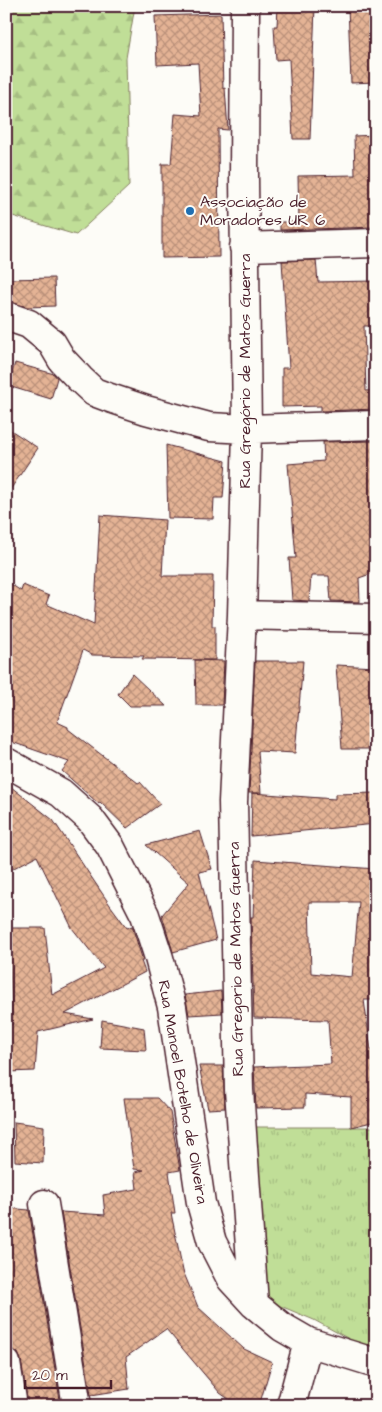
<svg xmlns="http://www.w3.org/2000/svg" width="382" height="1412" font-family="'Architects Daughter',sans-serif">
<style>
.forest{fill:url(#forest-firs);stroke:#857e61}
.park{fill:url(#park-tufts);stroke:#857e61}
.building{fill:url(#building-cross-hatch);stroke:#4a1f2b;fill-rule:evenodd}
.lines{fill:none;stroke-linecap:round;stroke-linejoin:round}
.minor-casing{stroke:#4a1f2b;stroke-width:31}
.minor{stroke:#fdfcf7;stroke-width:28}
.poi-dot{fill:#1f6fb2;stroke:#fdfcf7;stroke-width:2}
.labels{text-anchor:middle;dominant-baseline:central;stroke-width:4;stroke-linejoin:round;paint-order:stroke}
.poi-label{font-size:16px;fill:#4a1f2b;stroke:#fdfcf7;text-anchor:start}
.street-label{font-size:16px;fill:#4a1f2b;stroke:#fdfcf7}
</style>
<defs>
<pattern id="forest-firs" width="22" height="20" patternUnits="userSpaceOnUse" patternTransform="scale(1.25)"><rect width="22" height="20" fill="#c0de97"/><path d="M5 1l3.5 6h-7zM16 11l3.5 6h-7z" fill="#a6be82"/></pattern>
<pattern id="park-tufts" width="24" height="20" patternUnits="userSpaceOnUse" patternTransform="scale(1.25)"><rect width="24" height="20" fill="#c0de97"/><path d="M3 7l-1-3M5 7V3M7 7l1-3M15 17l-1-3M17 17v-4M19 17l1-3" fill="none" stroke="#a6be82"/></pattern>
<pattern id="building-cross-hatch" width="8" height="8" patternUnits="userSpaceOnUse" patternTransform="scale(1.25)"><rect width="8" height="8" fill="#e4b395"/><path d="M0 0l8 8M0 8l8-8" fill="none" stroke="#bb917a"/></pattern>
</defs>
<rect width="100%" height="100%" fill="#fdfcf7"/>
<filter id="ink" filterUnits="userSpaceOnUse"><feTurbulence type="fractalNoise" baseFrequency=".02" numOctaves="2"/><feDisplacementMap in="SourceGraphic" scale="10" xChannelSelector="R" yChannelSelector="G"/><feConvolveMatrix kernelMatrix="1 2 1 2 8 2 1 2 1" color-interpolation-filters="sRGB"/></filter>
<g filter="url(#ink)">
<path class="forest" d="M 6,6 L 135,6 L 126,58 L 129,186 L 76,235 L 6,214 Z"/>
<path class="park" d="M 248,1127 L 376,1127 L 376,1355 L 361,1350 L 349,1339 L 314,1320 L 283,1307 L 266,1304 Z"/>
<path class="building" d="M 278,6 L 315,6 L 310,139 L 293,139 L 289,59 L 276,60 L 274,26 L 277,26 Z
M 348,6 L 376,6 L 376,82 L 351,83 Z
M 221,14 L 223,89 L 225,88 L 228,130 L 218,129 L 219,257 L 162,258 L 162,164 L 171,164 L 175,114 L 201,116 L 198,63 L 157,65 L 155,16 Z
M 376,135 L 376,227 L 280,230 L 280,222 L 299,222 L 298,176 L 355,175 L 354,136 Z
M 316,260 L 318,282 L 376,281 L 376,326 L 364,326 L 366,391 L 376,390 L 376,409 L 321,411 L 321,406 L 282,407 L 282,368 L 289,368 L 282,261 Z
M 54,278 L 55,306 L 27,307 L 6,301 L 6,279 Z
M 15,363 L 54,374 L 57,378 L 51,399 L 8,386 Z
M 6,427 L 38,448 L 6,496 Z
M 376,441 L 376,572 L 359,578 L 360,602 L 331,601 L 329,576 L 311,576 L 309,601 L 292,600 L 289,558 L 296,558 L 288,464 L 324,461 L 323,442 Z
M 166,445 L 226,461 L 223,498 L 214,498 L 213,519 L 168,518 Z
M 100,515 L 165,520 L 162,576 L 213,576 L 212,626 L 215,626 L 215,660 L 142,659 L 144,656 L 92,655 L 83,650 L 57,722 L 68,727 L 68,729 L 138,783 L 140,782 L 160,804 L 127,828 L 100,802 L 99,804 L 62,771 L 69,762 L 6,740 L 6,581 L 21,591 L 23,585 L 49,596 L 46,604 L 94,625 Z
M 195,660 L 224,661 L 222,705 L 196,705 Z
M 255,661 L 303,661 L 295,753 L 258,751 L 261,793 L 249,793 Z
M 336,665 L 376,667 L 376,749 L 342,749 Z
M 132,674 L 166,706 L 130,706 L 118,694 Z
M 6,783 L 53,820 L 110,905 L 127,928 L 132,926 L 143,961 L 141,961 L 145,972 L 65,1014 L 93,1019 L 38,1032 L 35,1071 L 8,1072 L 7,1024 L 12,1025 L 9,928 L 45,928 L 52,995 L 104,968 L 72,928 L 37,856 L 6,872 Z
M 252,793 L 335,799 L 335,794 L 375,793 L 376,824 L 251,836 Z
M 200,831 L 212,869 L 199,872 L 216,940 L 173,952 L 162,915 L 189,883 L 146,845 Z
M 255,860 L 376,869 L 376,1000 L 364,1000 L 371,1050 L 376,1050 L 376,1121 L 351,1127 L 351,1097 L 305,1094 L 305,1107 L 256,1108 L 254,1067 L 331,1064 L 328,1020 L 254,1018 L 251,917 L 253,917 ZM 309,902 L 359,902 L 352,977 L 311,973 Z
M 221,991 L 222,1013 L 189,1015 L 185,995 Z
M 102,1020 L 144,1028 L 146,1050 L 100,1048 Z
M 199,1066 L 223,1066 L 225,1108 L 208,1109 Z
M 124,1098 L 157,1098 L 170,1112 L 180,1170 L 169,1172 L 175,1213 L 171,1213 L 183,1271 L 198,1307 L 244,1349 L 272,1362 L 259,1406 L 230,1400 L 220,1393 L 166,1329 L 126,1357 L 129,1389 L 91,1395 L 61,1212 L 105,1215 L 103,1195 L 137,1189 L 135,1172 L 144,1170 L 134,1169 Z
M 14,1122 L 44,1126 L 43,1163 L 15,1161 Z
M 6,1208 L 29,1210 L 60,1400 L 28,1405 L 21,1360 L 18,1353 L 9,1348 L 6,1335 Z"/>
<g class="lines">
<defs>
<path id="minor" d="M 245,6 L 244,177 L 247,429 L 242,615 L 233,802 L 239,1090 L 254,1304
M 244,247 L 376,243
M 6,316 L 29,324 L 52,343 L 62,360 L 80,379 L 94,392 L 110,398 L 146,410 L 209,427 L 247,429 L 376,425
M 242,615 L 376,618
M 6,762 L 61,793 L 90,819 L 110,846 L 145,915 L 159,958 L 172,1007 L 201,1203 L 212,1242 L 231,1279 L 254,1304 L 282,1327 L 308,1342 L 376,1363
M 44,1204 L 77,1406
M 6,1363 L 13,1406
M 291,1406 L 308,1342"/>
</defs>
<use href="#minor" class="minor-casing"/>
<use href="#minor" class="minor"/>
</g>
</g>
<circle class="poi-dot" cx="190" cy="211" r="5"/>
<g class="labels">
<g class="poi-label">
<text x="200" y="202">Associação de<tspan x="200" dy="18">Moradores UR 6</tspan></text>
</g>
<g class="street-label">
<text transform="translate(245 371) rotate(-90)">Rua Gregório de Matos Guerra</text>
<text transform="translate(236 959) rotate(-91)">Rua Gregorio de Matos Guerra</text>
<text transform="translate(183 1092) rotate(80)">Rua Manoel Botelho de Oliveira</text>
</g>
</g>
<rect width="382" height="1412" fill="none" stroke="#fdfcf7" stroke-width="25"/>
<rect x="12" y="12" width="357" height="1387" fill="none" stroke="#4a1f2b" stroke-width="2" filter="url(#ink)"/>
<path d="M25 1380v8h86v-8" fill="none" stroke="#4a1f2b" stroke-width="2.5"/>
<text x="32" y="1380" font-size="15" fill="#4a1f2b" stroke="#fdfcf7" stroke-width="4" paint-order="stroke">20 m</text>
</svg>
